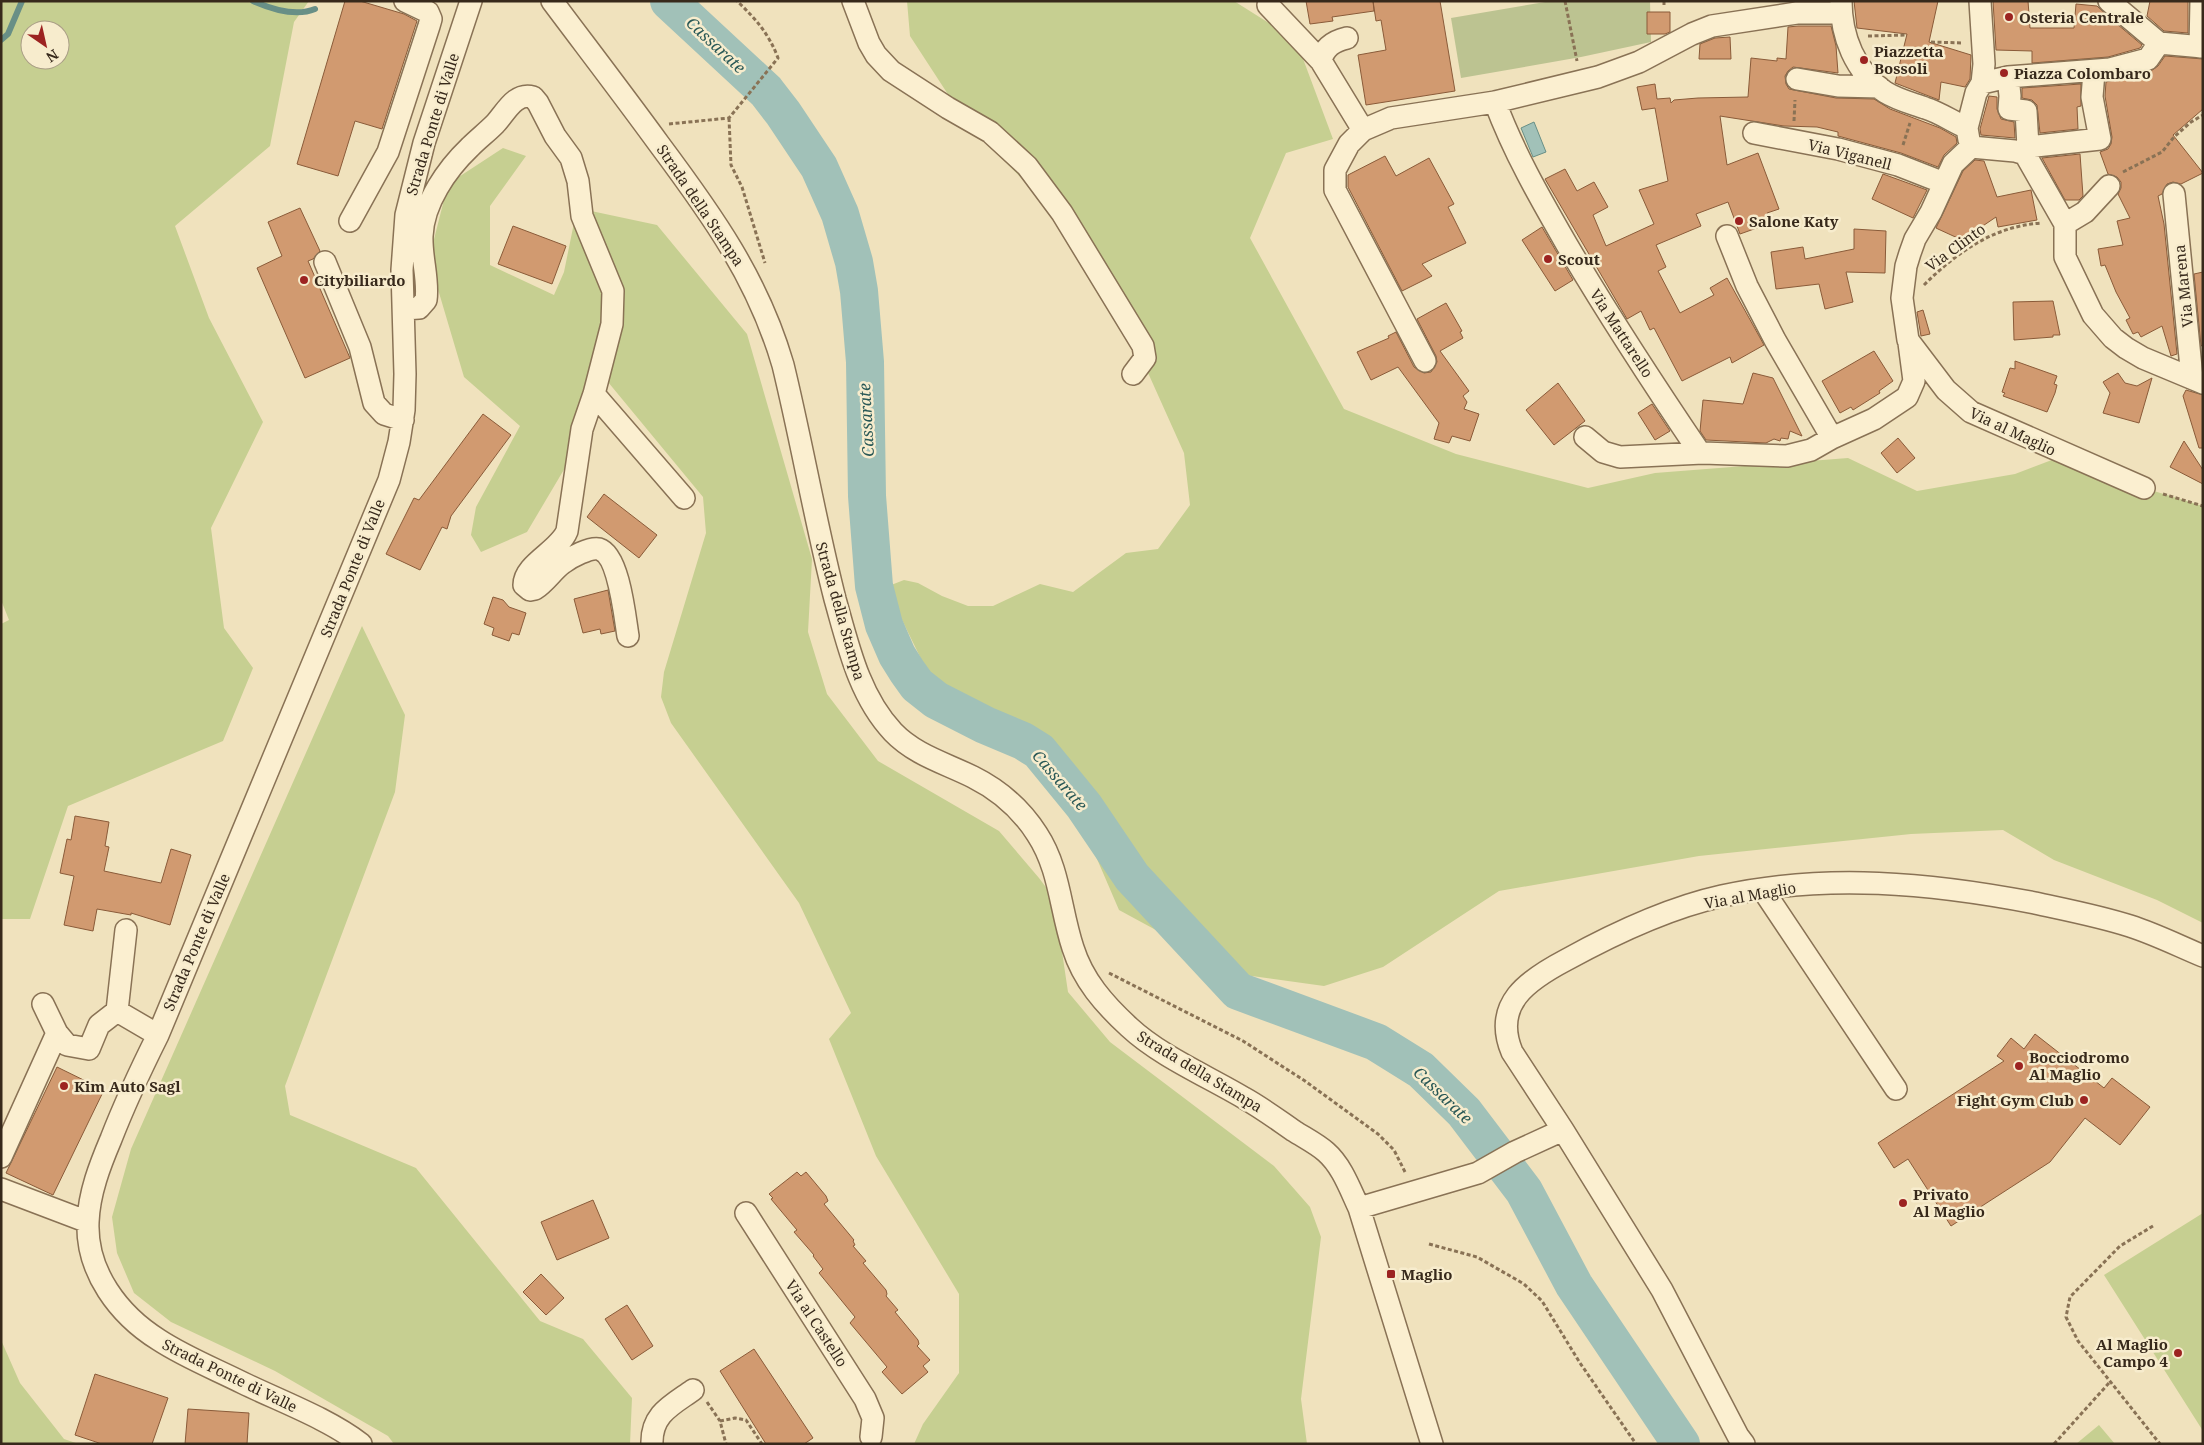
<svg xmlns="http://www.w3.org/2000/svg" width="2204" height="1445" font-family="'Noto Serif',serif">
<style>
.green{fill:#c6cf91;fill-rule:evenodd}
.cemetery{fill:#bcc391}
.water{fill:#a1c1b8;stroke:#688f86}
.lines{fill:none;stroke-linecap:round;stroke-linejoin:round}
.stream{stroke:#688f86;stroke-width:6}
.river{stroke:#a1c1b8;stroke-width:38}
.building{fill:#d19a70;stroke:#8a5b39}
.minor-casing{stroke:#897255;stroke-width:24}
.path{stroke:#897255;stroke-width:3;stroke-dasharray:4 2.5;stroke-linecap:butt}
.minor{stroke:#fbefd0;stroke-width:21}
.poi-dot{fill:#9c2321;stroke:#f7eccd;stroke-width:2}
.labels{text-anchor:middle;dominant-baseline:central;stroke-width:5;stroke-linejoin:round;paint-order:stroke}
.poi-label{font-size:15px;font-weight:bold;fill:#37291b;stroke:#f7eccd;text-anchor:start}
.street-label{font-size:15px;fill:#37291b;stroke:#f7eccd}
.water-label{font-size:16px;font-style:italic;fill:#295856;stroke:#f7eccd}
</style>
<rect width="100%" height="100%" fill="#f0e2bd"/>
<path class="green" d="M 1,1 L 309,1 L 294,22 L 270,146 L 175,226 L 209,318 L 263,422 L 211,528 L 224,628 L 253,668 L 223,741 L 68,806 L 30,919 L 1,919 L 1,624 L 9,620 L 1,600 ZM 30,30 L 60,30 L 60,60 L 30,60 Z
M 907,1 L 1234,1 L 1296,40 L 1333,139 L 1286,153 L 1250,238 L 1344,409 L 1456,454 L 1588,488 L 1655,473 L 1848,458 L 1917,491 L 2015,474 L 2065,455 L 2144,488 L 2203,506 L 2203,923 L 2157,900 L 2054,860 L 2003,830 L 1911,834 L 1699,856 L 1499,891 L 1383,967 L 1324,986 L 1237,974 L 1119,910 L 1088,838 L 1043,764 L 942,702 L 886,587 L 904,580 L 918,583 L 942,596 L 968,606 L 993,606 L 1040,584 L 1073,592 L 1126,553 L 1158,549 L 1190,505 L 1184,453 L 1149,375 L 1046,203 L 966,122 L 910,36 Z
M 503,148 L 526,156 L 490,206 L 490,265 L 554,295 L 564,272 L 577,208 L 657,225 L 747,334 L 812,559 L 808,632 L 827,694 L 878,761 L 999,831 L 1039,878 L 1054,898 L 1068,992 L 1110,1042 L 1274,1166 L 1310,1207 L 1321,1237 L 1301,1399 L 1307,1444 L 914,1444 L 923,1424 L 959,1373 L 959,1294 L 876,1156 L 829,1039 L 851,1013 L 799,903 L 671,723 L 661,697 L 664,672 L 706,533 L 703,497 L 608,382 L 578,404 L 572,456 L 527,532 L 481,552 L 471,535 L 476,507 L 520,426 L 464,377 L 429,259 L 448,184 Z
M 362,626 L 405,715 L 395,792 L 285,1086 L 290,1115 L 416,1168 L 540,1321 L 583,1339 L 632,1398 L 630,1444 L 394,1444 L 388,1436 L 275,1371 L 171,1322 L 134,1293 L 117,1253 L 112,1217 L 131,1149 Z
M 2203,1213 L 2203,1431 L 2104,1275 Z
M 1,1340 L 20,1383 L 64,1439 L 79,1444 L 1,1444 Z
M 2099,1425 L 2115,1444 L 2076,1444 Z"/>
<path class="cemetery" d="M 1551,1 L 1650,1 L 1651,42 L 1581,57 L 1461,78 L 1451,18 Z"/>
<path class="water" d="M 1534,122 L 1546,152 L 1533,157 L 1521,128 Z"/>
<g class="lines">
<path class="stream" d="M 253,1 C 271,9 296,17 315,9
M 1,40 L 8,34 L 22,1"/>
<path class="river" d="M 669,1 L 766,91 L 783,113 L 819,167 L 840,214 L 854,262 L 859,291 L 865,362 L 867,496 L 874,586 L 884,625 L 897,655 L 907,671 L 917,685 L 936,700 L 985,725 L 1023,741 L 1039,751 L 1084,806 L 1132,877 L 1238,991 L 1376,1042 L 1421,1070 L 1464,1112 L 1524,1191 L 1574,1285 L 1681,1444"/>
</g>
<path class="building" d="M 345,1 L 360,1 L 404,14 L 417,21 L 382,129 L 355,121 L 338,176 L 297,164 Z
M 1306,1 L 1373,1 L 1374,11 L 1332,17 L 1333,21 L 1310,24 Z
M 1373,1 L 1440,1 L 1455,91 L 1366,105 L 1358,55 L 1386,50 L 1381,20 L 1376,21 Z
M 1854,1 L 1938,1 L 1929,42 L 1971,55 L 1970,79 L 1965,87 L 1941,82 L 1939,100 L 1895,83 L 1907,34 L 1857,28 Z
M 1993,1 L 2028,1 L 2030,28 L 2074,28 L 2076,4 L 2097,6 L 2112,20 L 2112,22 L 2117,24 L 2142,45 L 2140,48 L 2108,57 L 2032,63 L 2032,51 L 1996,50 Z
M 2150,1 L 2188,1 L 2188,33 L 2164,31 L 2147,16 Z
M 1647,12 L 1670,12 L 1670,32 L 1665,34 L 1647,34 Z
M 1798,26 L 1831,26 L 1836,46 L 1838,73 L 1793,67 L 1788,71 L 1785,76 L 1786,84 L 1789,89 L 1836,98 L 1874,99 L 1890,109 L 1940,128 L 1956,137 L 1957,143 L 1944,155 L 1938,167 L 1901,153 L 1838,136 L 1838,132 L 1817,127 L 1784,126 L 1720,116 L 1727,165 L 1758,153 L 1779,209 L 1767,213 L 1771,223 L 1740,234 L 1728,202 L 1696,214 L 1701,226 L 1656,245 L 1666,267 L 1658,271 L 1680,313 L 1714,295 L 1710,288 L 1727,278 L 1764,345 L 1732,363 L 1730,357 L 1682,381 L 1654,328 L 1650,330 L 1641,311 L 1627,319 L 1545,179 L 1565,169 L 1577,191 L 1594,182 L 1608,207 L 1593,215 L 1606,246 L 1654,224 L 1639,190 L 1668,181 L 1655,108 L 1642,110 L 1637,87 L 1655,84 L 1657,99 L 1670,98 L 1671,103 L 1674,100 L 1698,98 L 1748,97 L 1751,58 L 1777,61 L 1777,58 L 1786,59 L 1788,27 Z
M 1730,37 L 1731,59 L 1699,59 L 1700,44 L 1715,38 Z
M 2165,56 L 2203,59 L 2203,109 L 2173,135 L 2203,173 L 2181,184 L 2173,182 L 2167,184 L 2162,194 L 2158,196 L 2164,224 L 2177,354 L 2171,356 L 2162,326 L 2141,337 L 2138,332 L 2133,334 L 2126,320 L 2130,318 L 2116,292 L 2105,265 L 2101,266 L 2098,249 L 2123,245 L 2117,221 L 2130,218 L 2118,194 L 2121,188 L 2121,182 L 2117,177 L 2108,174 L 2100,152 L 2108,149 L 2111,144 L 2112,137 L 2105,96 L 2106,82 L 2151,71 L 2158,66 Z
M 2081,84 L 2081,106 L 2077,107 L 2078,129 L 2040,133 L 2037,105 L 2032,100 L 2022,98 L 2022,88 Z
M 1989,96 L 1997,97 L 1997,109 L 2001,119 L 2014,122 L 2015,138 L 1981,135 L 1980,129 Z
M 2080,154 L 2083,196 L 2079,200 L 2065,200 L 2042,158 Z
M 1385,156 L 1396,176 L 1429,158 L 1454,204 L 1448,207 L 1466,243 L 1422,264 L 1432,276 L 1402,291 L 1348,187 L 1348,175 Z
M 1975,160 L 1984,161 L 1997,197 L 2031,190 L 2037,220 L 1998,227 L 1996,217 L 1962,240 L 1938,229 L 1936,228 L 1963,171 Z
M 1883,174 L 1927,190 L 1913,218 L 1872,199 Z
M 300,208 L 320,251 L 313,259 L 308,261 L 350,358 L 305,378 L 257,268 L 282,256 L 268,222 Z
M 513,226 L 566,246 L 552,284 L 498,264 Z
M 1542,227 L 1573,280 L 1555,291 L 1522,240 Z
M 1854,229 L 1886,231 L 1885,273 L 1846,272 L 1853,302 L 1825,309 L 1819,284 L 1776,289 L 1771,252 L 1803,247 L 1805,259 L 1854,249 Z
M 2203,272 L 2203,345 L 2201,346 L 2194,274 Z
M 2053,301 L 2060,335 L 2053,335 L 2053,337 L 2014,340 L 2013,302 Z
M 1446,303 L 1462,331 L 1460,332 L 1463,338 L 1440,351 L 1469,391 L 1463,396 L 1467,402 L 1464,409 L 1479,414 L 1470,441 L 1452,436 L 1449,443 L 1434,439 L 1439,423 L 1398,367 L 1371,380 L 1357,352 L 1389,338 L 1388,336 L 1396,332 L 1414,367 L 1424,373 L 1431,372 L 1437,362 L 1436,356 L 1417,319 Z
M 1923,310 L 1930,334 L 1921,336 L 1917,312 Z
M 1874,351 L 1893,381 L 1879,391 L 1880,393 L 1853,410 L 1851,407 L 1840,413 L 1822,381 Z
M 2015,361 L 2057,376 L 2054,384 L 2057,385 L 2055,393 L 2047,412 L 2003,396 L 2005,393 L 2002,392 L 2010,368 L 2015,369 Z
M 1753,373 L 1773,378 L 1802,436 L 1790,431 L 1788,439 L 1781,438 L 1780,441 L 1774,439 L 1766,443 L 1706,440 L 1700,431 L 1703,400 L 1743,404 Z
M 2118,373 L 2125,383 L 2137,386 L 2152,378 L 2139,423 L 2103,413 L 2110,393 L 2103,382 Z
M 1558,383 L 1585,421 L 1554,445 L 1526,410 Z
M 2186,390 L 2203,395 L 2203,448 L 2199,448 L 2183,396 Z
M 1652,404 L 1670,431 L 1655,440 L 1638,413 Z
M 483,414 L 511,435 L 451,516 L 447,529 L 442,527 L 420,570 L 386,554 L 414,498 L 419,500 Z
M 1898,438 L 1915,458 L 1897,473 L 1881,453 Z
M 2184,441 L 2203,470 L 2203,484 L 2170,467 Z
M 604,494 L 657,535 L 639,558 L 587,517 Z
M 608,590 L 615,631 L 601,634 L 600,629 L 583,633 L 574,599 Z
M 493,597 L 503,600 L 509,607 L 526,613 L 519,635 L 512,633 L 509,641 L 492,635 L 494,628 L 484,624 Z
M 75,816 L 109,822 L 105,846 L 109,847 L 104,871 L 161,883 L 171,849 L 191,855 L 170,925 L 131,913 L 131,915 L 97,909 L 93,931 L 64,925 L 74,876 L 60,873 L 67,839 L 71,840 Z
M 2035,1034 L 2104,1088 L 2112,1078 L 2150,1107 L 2120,1145 L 2085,1118 L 2050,1162 L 1951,1226 L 1908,1159 L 1894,1168 L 1878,1143 L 2004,1061 L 1997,1056 L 2011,1038 L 2024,1049 Z
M 57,1067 L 104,1090 L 53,1195 L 6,1173 Z
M 797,1172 L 801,1176 L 806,1172 L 826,1196 L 828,1201 L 824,1204 L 854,1240 L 853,1241 L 855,1245 L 853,1246 L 866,1261 L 863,1263 L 886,1290 L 887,1294 L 886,1296 L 898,1310 L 895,1312 L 918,1340 L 919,1344 L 917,1346 L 930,1360 L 923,1366 L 928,1372 L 902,1394 L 882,1372 L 887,1367 L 850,1323 L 855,1317 L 819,1273 L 823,1269 L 813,1256 L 814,1255 L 794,1232 L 797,1230 L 771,1199 L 773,1198 L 769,1194 Z
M 593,1200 L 609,1238 L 557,1260 L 541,1222 Z
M 541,1274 L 564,1298 L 546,1315 L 523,1292 Z
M 627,1305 L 653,1346 L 632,1360 L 605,1319 Z
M 754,1349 L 813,1438 L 804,1444 L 766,1444 L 720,1371 Z
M 95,1374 L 168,1398 L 152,1444 L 102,1444 L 75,1435 Z
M 188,1409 L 249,1413 L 247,1444 L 185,1444 Z"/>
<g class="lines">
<defs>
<path id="minor" d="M 552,1 C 588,49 624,96 659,144 C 712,215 758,279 783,365 C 802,443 815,521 835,599 C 848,645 859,696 893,732 C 915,755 945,763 973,777 C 999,790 1021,809 1037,834 C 1060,869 1060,909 1073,948 C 1083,980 1104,1004 1129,1027 C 1160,1056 1207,1076 1244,1098 C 1262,1108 1278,1120 1294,1131 C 1305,1138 1317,1144 1326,1152 C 1342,1166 1350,1189 1359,1208 L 1432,1444
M 853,1 L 869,43 L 876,55 L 891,71 L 948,108 L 990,132 L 1027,166 L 1062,213 L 1143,346 L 1145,358 L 1133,374
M 1841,1 C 1841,36 1855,72 1885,92 C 1898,100 1911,103 1925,108 C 1939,112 1953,122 1967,128
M 2109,1 L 2159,43 L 2203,47
M 1268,5 L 1321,61
M 1347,38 C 1334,41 1324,47 1321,61 L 1363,130
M 2200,47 L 2201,1
M 2008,77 L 2010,96 L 2009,109 L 2026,111 L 2028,147
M 1797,79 L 1838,86 L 1879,87
M 1982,83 L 2008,77 L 2110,69 L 2148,59 L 2159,43
M 1495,102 C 1514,153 1540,198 1567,245 C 1609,316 1654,385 1700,453
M 1754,133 L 1838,149 L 1898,165 L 1944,183
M 1969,140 L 1967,128 L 1976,93 L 1982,83 L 1984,64 L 1980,1
M 1971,147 L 1953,164 L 1931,212 L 1915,239 L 1910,253 L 1906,266 L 1902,298 L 1908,340 L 1946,390 L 1971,412 L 2144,488
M 1971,147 L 2015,151 L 2025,154 L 2065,224 L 2065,257 L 2093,315 L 2113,338 L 2126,348 L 2143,358 L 2203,383
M 2024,153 L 2028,147 L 2100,139 L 2092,97 L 2094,72
M 2174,194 L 2192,378
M 350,221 L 388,152 L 429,26 L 431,19 L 428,12 L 405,1
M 2065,224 L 2085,212 L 2109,186
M 1727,236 L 1747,286 L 1775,340 L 1832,438
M 325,262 L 360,347 L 374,403 L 384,414 L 403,420
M 404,309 L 419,308 L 426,300 C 429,280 421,257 422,236 C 423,203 447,169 470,147 C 478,139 487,132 495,124 C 506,112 515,92 533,97 L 538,103 L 555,136 L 571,158 L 578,181 L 582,216 L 613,291 L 612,324 L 594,394 L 582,429 L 567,531 C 559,551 524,564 524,585 L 530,590 L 535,589 C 546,582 553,570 563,563 C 571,557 590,547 599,549 C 619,555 625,618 628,636
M 1425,361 L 1335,190 L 1335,170 L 1349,144 L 1363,130 L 1391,118 L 1495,102 L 1598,77 L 1639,62 L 1692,34 L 1712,26 L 1797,13 L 1841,13
M 594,394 L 684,498
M 1585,437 L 1603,452 L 1620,457 L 1703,453 L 1787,456 L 1811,450 L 1832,438 L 1874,419 L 1907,397 L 1914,381 L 1909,343
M 1763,890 L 1896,1089
M 126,930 L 117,1011 L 158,1035
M 43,1004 L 57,1033 L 67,1045 L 89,1049 L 99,1025 L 117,1011
M 1,1157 L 57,1033
M 1,1189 L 88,1222
M 1359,1208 L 1478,1173 L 1515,1152 L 1563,1130
M 746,1213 L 865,1399 L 873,1418 L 871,1437
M 361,1444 C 329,1419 280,1401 243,1383 C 215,1369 185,1357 159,1340 C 119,1315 86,1272 88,1222 C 89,1193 100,1165 111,1139 C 125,1103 141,1069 158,1035 L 389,480 L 399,442 L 404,410 L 405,374 L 402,270 L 406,215 L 424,143 L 471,1
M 652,1444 C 651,1414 672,1405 693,1390
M 1744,1444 L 1738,1436 L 1662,1290 L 1563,1130 L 1512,1052 C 1492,1004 1528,980 1566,960 C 1615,933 1668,908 1722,896 C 1826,873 1931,883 2035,903 C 2067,910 2099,916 2130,926 C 2155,934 2179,946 2203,956"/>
</defs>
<use href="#minor" class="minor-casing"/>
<path class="path" d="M 1565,1 L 1577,61
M 1664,1 L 1664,6
M 1868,36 L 1907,35
M 1931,42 L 1963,43
M 729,118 L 731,165 L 742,187 L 765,263
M 1794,121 L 1795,100
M 669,124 L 729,118 L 778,58 C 769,34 756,19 737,1
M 1903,145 L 1910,123
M 2123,172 L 2162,152 L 2174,137 L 2191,122 L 2203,115
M 1924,285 C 1957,252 1994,226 2042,223
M 2163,494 L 2203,506
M 1109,973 L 1243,1041 L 1305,1081 L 1378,1134 L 1394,1150 L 1406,1174
M 2153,1226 L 2120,1246 L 2070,1297 L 2066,1317 L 2078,1341 L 2160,1444
M 1429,1244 L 1477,1257 L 1524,1284 L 1542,1301 L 1580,1363 L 1636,1444
M 707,1402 L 720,1421 L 726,1444
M 720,1421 L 735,1418 L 746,1420 L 762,1444
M 2054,1444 L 2109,1383"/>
<use href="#minor" class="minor"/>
</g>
<g class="poi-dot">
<circle cx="2009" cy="17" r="5"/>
<circle cx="1864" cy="60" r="5"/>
<circle cx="2004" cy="73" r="5"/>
<circle cx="1739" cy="221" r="5"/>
<circle cx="1548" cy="259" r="5"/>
<circle cx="304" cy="280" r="5"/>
<circle cx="2019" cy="1066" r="5"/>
<circle cx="64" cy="1086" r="5"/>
<circle cx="2084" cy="1100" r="5"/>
<circle cx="1903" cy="1203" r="5"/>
<rect x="1386" y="1269" width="10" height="10" rx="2.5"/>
<circle cx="2178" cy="1353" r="5"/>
</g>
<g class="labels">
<g class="poi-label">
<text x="2019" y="17">Osteria Centrale</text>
<text x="1874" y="51">Piazzetta<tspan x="1874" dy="17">Bossoli</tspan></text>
<text x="2014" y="73">Piazza Colombaro</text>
<text x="1749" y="221">Salone Katy</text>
<text x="1558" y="259">Scout</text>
<text x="314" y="280">Citybiliardo</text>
<text x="2029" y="1057">Bocciodromo<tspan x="2029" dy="17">Al Maglio</tspan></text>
<text x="74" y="1086">Kim Auto Sagl</text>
<text x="2074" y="1100" text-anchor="end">Fight Gym Club</text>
<text x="1913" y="1194">Privato<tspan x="1913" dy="17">Al Maglio</tspan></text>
<text x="1401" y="1274">Maglio</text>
<text x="2168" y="1344" text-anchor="end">Al Maglio<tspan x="2168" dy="17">Campo 4</tspan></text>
</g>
<g class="street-label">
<text transform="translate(432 124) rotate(-73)">Strada Ponte di Valle</text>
<text transform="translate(1850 154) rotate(14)">Via Viganell</text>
<text transform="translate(701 205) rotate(56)">Strada della Stampa</text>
<text transform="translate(1955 247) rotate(-36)">Via Clinto</text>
<text transform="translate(2183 286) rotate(-96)">Via Marena</text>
<text transform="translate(1622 333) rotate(57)">Via Mattarello</text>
<text transform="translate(2013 431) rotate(25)">Via al Maglio</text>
<text transform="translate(352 568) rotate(-68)">Strada Ponte di Valle</text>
<text transform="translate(841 611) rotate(74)">Strada della Stampa</text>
<text transform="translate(1750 895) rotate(-10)">Via al Maglio</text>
<text transform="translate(196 942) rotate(-67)">Strada Ponte di Valle</text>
<text transform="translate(1200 1071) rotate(31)">Strada della Stampa</text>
<text transform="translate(817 1323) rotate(57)">Via al Castello</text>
<text transform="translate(230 1375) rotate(26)">Strada Ponte di Valle</text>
</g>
<g class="water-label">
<text transform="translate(716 45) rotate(43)">Cassarate</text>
<text transform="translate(866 420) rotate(-93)">Cassarate</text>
<text transform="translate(1060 780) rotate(49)">Cassarate</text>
<text transform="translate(1443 1095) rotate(44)">Cassarate</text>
</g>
</g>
<rect width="2204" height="1445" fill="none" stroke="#37291b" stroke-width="5"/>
<g transform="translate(45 45) rotate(146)"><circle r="24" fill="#f7eccd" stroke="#aa9e86"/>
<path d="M0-4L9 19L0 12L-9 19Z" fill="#9c2321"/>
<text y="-8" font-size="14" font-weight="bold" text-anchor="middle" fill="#37291b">N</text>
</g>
</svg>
